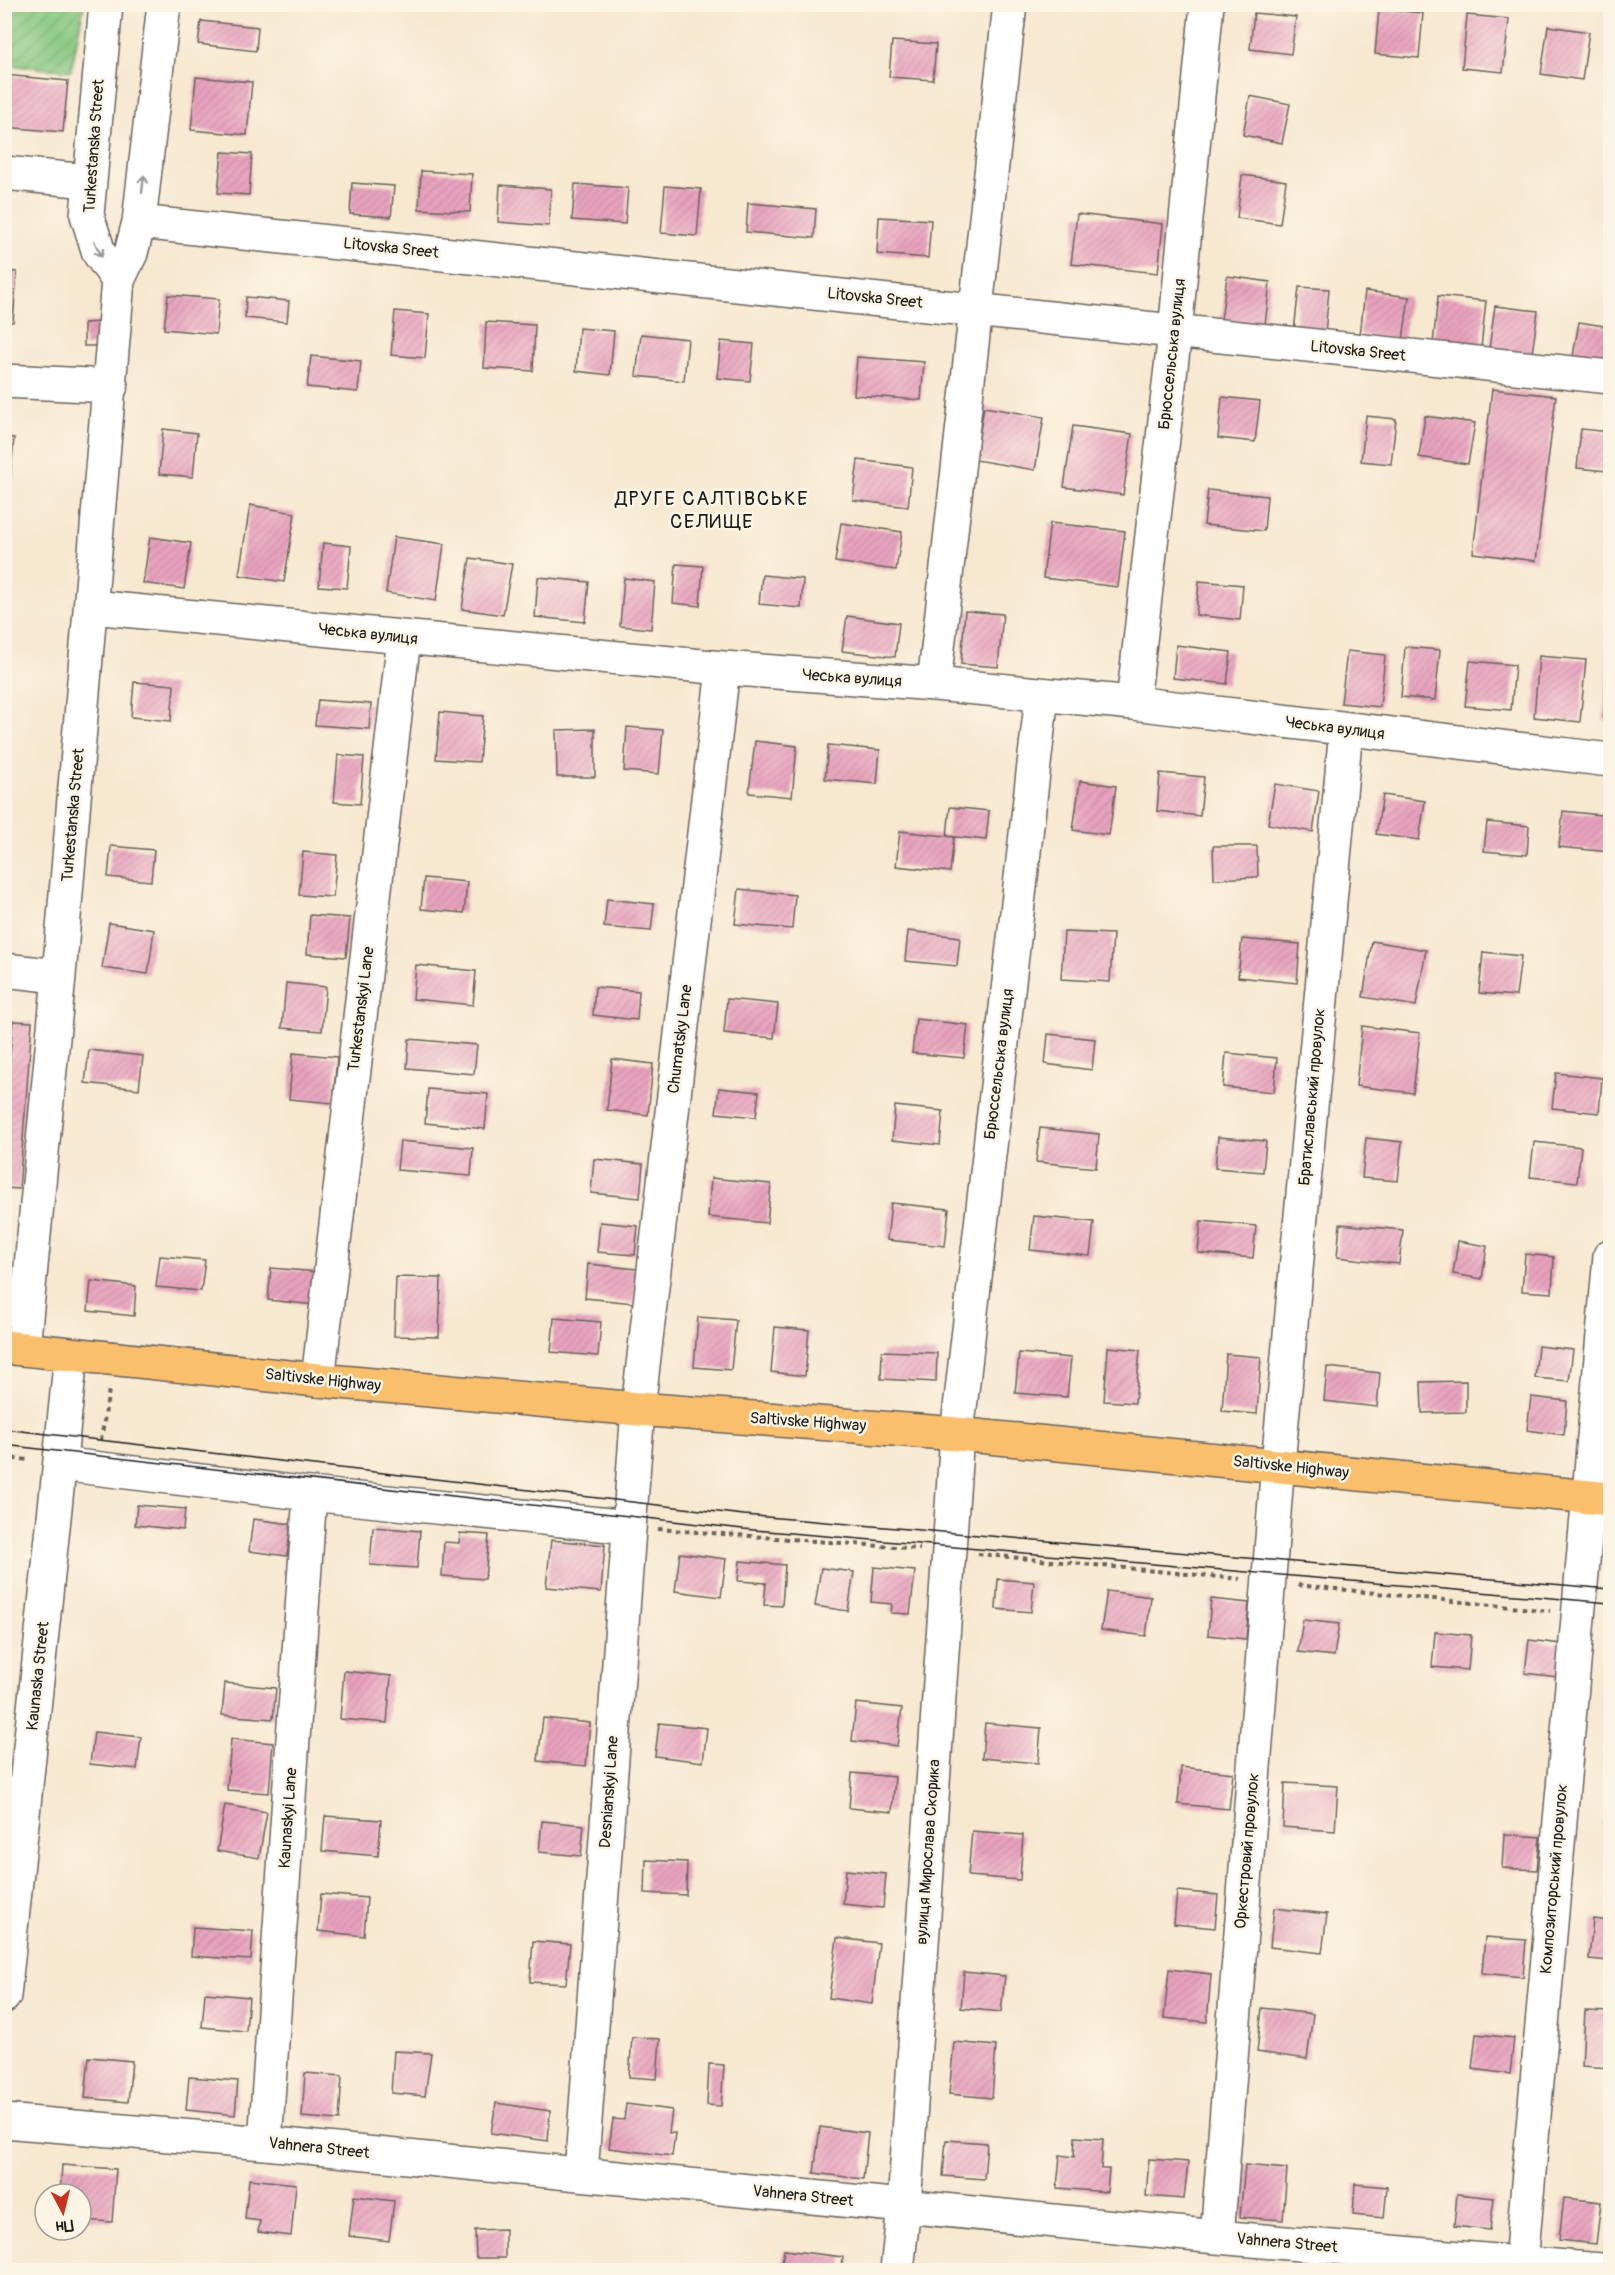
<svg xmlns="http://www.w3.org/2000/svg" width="1615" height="2275" font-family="Pangolin,sans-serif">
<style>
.garden{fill:url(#garden-furrows);stroke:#50724e;stroke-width:1.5}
.building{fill:url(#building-hatch)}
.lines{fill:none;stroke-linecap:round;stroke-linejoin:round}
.minor-casing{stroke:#69635b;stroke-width:36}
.major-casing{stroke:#69635b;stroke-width:36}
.path{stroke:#69635b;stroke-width:4;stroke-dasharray:4.5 4.5;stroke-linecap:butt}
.minor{stroke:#fff;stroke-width:33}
.major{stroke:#f9bf6d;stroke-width:33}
.tram{stroke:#1c1c1c;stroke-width:1.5}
.oneway{stroke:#999}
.labels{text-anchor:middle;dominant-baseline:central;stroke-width:5;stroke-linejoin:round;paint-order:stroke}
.street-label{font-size:16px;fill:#1c1c1c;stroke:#fcf5e5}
.quarter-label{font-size:20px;letter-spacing:1.5px;fill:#1c1c1c;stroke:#fcf5e5}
</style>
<defs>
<pattern id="garden-furrows" width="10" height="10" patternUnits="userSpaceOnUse" patternTransform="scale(1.5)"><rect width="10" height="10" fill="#85c780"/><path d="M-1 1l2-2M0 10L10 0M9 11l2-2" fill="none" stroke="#72aa6e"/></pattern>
<pattern id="building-hatch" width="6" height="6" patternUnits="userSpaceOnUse" patternTransform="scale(1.5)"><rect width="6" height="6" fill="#e8a2be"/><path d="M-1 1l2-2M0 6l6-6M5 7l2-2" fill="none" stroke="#c68ba3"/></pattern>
</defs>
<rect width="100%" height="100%" fill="#fcf5e5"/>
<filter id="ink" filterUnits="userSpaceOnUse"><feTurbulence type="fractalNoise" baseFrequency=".0167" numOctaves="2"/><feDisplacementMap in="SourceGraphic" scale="12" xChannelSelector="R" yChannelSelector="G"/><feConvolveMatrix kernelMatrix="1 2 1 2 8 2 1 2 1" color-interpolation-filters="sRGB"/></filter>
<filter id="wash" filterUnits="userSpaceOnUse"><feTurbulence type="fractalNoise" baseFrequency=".008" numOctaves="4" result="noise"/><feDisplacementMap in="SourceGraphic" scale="24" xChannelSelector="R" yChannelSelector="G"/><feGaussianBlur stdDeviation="1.35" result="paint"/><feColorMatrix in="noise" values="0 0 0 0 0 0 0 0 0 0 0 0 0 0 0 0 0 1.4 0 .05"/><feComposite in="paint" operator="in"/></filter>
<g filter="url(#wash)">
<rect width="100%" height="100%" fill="#f7e8d0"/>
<path class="garden" d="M 4,5 L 84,5 L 71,71 L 5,65 Z"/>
<g id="blocks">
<path class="building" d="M 1379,9 L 1423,13 L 1419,58 L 1375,54 Z
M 1254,13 L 1296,17 L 1291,54 L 1250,49 Z
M 1467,15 L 1509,19 L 1503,72 L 1462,68 Z
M 201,21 L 258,27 L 256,51 L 198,44 Z
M 1548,26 L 1589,32 L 1582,80 L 1541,74 Z
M 892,41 L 936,44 L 933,80 L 889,77 Z
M 4,75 L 68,81 L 63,132 L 4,127 Z
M 196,77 L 252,82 L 247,135 L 191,130 Z
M 1250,96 L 1290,104 L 1282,143 L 1243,135 Z
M 222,152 L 252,154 L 249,195 L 218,193 Z
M 421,171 L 472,174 L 470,212 L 419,209 Z
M 1242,175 L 1286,181 L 1280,224 L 1237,218 Z
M 352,183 L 394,186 L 391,217 L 350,214 Z
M 575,184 L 628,188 L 625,224 L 572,220 Z
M 500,185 L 551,189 L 549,226 L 498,222 Z
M 665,186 L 701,189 L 697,236 L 661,233 Z
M 748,203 L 816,209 L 814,238 L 746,232 Z
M 1077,214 L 1163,224 L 1158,273 L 1071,264 Z
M 879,217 L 931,220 L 928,258 L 877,254 Z
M 4,271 L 17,272 L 13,322 L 4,321 Z
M 1227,276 L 1270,282 L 1265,325 L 1221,320 Z
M 1299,287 L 1329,289 L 1325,334 L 1294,331 Z
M 1365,291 L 1409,297 L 1403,340 L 1360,335 Z
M 168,295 L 219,299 L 216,334 L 164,329 Z
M 1438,296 L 1486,301 L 1481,348 L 1433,344 Z
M 246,297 L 289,301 L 287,322 L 245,318 Z
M 1495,306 L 1538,311 L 1532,354 L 1489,349 Z
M 395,311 L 429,314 L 425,358 L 391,355 Z
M 103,322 L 103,346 L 84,346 L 84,323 Z
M 486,322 L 535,325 L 533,371 L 484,368 Z
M 1579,322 L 1610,327 L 1610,362 L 1573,356 Z
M 579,328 L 614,331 L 610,375 L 576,371 Z
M 641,334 L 688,339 L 684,381 L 636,376 Z
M 721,341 L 754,344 L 750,381 L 717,378 Z
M 311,356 L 361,361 L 358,392 L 307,387 Z
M 857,357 L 924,362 L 921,400 L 854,395 Z
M 1492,389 L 1556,396 L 1536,561 L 1473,553 Z
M 1222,397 L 1260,401 L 1255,442 L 1218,438 Z
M 984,407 L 1044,417 L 1035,470 L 975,460 Z
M 1366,416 L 1396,419 L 1391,464 L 1361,461 Z
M 1425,416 L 1475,423 L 1468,464 L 1419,457 Z
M 1073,426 L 1132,434 L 1123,495 L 1064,487 Z
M 163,429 L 197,433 L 193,477 L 159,474 Z
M 1581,429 L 1610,432 L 1607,471 L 1577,468 Z
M 4,437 L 14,438 L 6,523 L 4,523 Z
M 858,460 L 912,467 L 908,507 L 853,500 Z
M 1208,490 L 1267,496 L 1264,531 L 1204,525 Z
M 250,505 L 295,513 L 284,582 L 239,575 Z
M 841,523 L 902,532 L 896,570 L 835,562 Z
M 1050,523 L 1125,531 L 1118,587 L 1043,578 Z
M 150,537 L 191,543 L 184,589 L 143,583 Z
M 394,537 L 444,544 L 436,601 L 386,593 Z
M 323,543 L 351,546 L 347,588 L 319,586 Z
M 470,558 L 512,564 L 503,615 L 462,609 Z
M 676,564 L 703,566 L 700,606 L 673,603 Z
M 762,575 L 803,579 L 801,608 L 759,604 Z
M 538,577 L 589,582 L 585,622 L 535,617 Z
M 624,578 L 655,582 L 651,629 L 620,626 Z
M 1199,581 L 1243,585 L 1240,620 L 1196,615 Z
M 965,611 L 1003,614 L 998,667 L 961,664 Z
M 847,616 L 899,623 L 895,657 L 842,651 Z
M 1176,645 L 1231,652 L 1227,684 L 1173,678 Z
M 1405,647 L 1440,650 L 1435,700 L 1401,697 Z
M 1347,651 L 1385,655 L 1380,707 L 1341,703 Z
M 1539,656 L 1586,660 L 1580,722 L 1534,717 Z
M 1470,661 L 1515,665 L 1511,710 L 1465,706 Z
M 1608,667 L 1610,667 L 1610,721 L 1603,721 Z
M 134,682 L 174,685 L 171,721 L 131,717 Z
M 318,700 L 371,704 L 369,729 L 315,725 Z
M 440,712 L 483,716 L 479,762 L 436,759 Z
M 627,727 L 663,730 L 659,774 L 624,771 Z
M 595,729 L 595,777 L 557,777 L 556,730 Z
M 755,741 L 797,746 L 792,797 L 749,793 Z
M 828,745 L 880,750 L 877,784 L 825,779 Z
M 338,755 L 364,757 L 360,804 L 334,802 Z
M 1160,773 L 1204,777 L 1200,816 L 1157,811 Z
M 1080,781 L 1116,786 L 1109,835 L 1073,830 Z
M 1275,784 L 1319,791 L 1313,832 L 1268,824 Z
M 1383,795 L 1425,801 L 1419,840 L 1376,834 Z
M 950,807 L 989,811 L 986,840 L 947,836 Z
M 1563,811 L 1610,816 L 1610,852 L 1559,847 Z
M 1487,822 L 1529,826 L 1527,855 L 1484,851 Z
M 900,831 L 954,837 L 950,872 L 896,866 Z
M 111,846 L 154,850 L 151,881 L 108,877 Z
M 1213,846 L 1257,846 L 1258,877 L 1214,879 Z
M 303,852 L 337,855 L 333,897 L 299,895 Z
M 424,878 L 467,882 L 464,913 L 421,909 Z
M 739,889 L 795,895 L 792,929 L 735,924 Z
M 607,899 L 654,904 L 651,931 L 604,927 Z
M 310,915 L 350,918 L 346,957 L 307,954 Z
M 109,923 L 154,930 L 148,974 L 102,968 Z
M 908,931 L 960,937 L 957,966 L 905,961 Z
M 1064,932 L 1113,934 L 1110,982 L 1061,979 Z
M 1242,939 L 1300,944 L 1297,983 L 1238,977 Z
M 1372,941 L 1426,950 L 1416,1006 L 1363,997 Z
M 1483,952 L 1521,956 L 1516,996 L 1479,993 Z
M 416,965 L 476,971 L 473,1005 L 413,999 Z
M 286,983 L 326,987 L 322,1031 L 282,1028 Z
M 595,987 L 639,991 L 637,1020 L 593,1015 Z
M 727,999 L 778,1004 L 774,1038 L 724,1033 Z
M 916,1019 L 968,1025 L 964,1058 L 912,1053 Z
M 13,1021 L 32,1022 L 19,1189 L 4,1188 L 4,1127 Z
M 1362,1026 L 1420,1033 L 1413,1093 L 1356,1086 Z
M 1048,1034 L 1095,1039 L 1092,1070 L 1045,1064 Z
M 409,1039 L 477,1045 L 474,1074 L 407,1068 Z
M 89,1050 L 143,1056 L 139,1089 L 85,1083 Z
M 293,1053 L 337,1057 L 333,1103 L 289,1099 Z
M 1226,1053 L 1277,1058 L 1274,1092 L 1223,1087 Z
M 612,1059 L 653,1064 L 648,1115 L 607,1110 Z
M 1556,1073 L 1602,1078 L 1599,1113 L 1552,1108 Z
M 719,1088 L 759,1092 L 756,1117 L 716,1113 Z
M 428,1089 L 488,1094 L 485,1129 L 425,1123 Z
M 895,1106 L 943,1111 L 940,1145 L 892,1140 Z
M 1040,1128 L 1099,1134 L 1096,1168 L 1036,1162 Z
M 1218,1137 L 1266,1141 L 1263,1172 L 1215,1168 Z
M 1366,1138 L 1402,1142 L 1398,1181 L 1362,1178 Z
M 400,1141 L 473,1148 L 471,1176 L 397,1170 Z
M 1534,1142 L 1581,1147 L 1577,1182 L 1530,1177 Z
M 594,1159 L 643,1164 L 640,1198 L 591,1193 Z
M 711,1178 L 771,1184 L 767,1223 L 708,1217 Z
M 891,1203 L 949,1209 L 945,1246 L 887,1240 Z
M 1034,1216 L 1094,1222 L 1090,1256 L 1030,1250 Z
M 1201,1221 L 1256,1226 L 1253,1258 L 1198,1253 Z
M 600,1222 L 638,1226 L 635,1255 L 597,1252 Z
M 1340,1224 L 1403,1230 L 1399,1264 L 1337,1257 Z
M 1458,1241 L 1487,1246 L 1482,1279 L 1453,1274 Z
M 1525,1254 L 1554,1257 L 1552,1293 L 1522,1291 Z
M 160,1256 L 205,1260 L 201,1291 L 156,1287 Z
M 588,1264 L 637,1269 L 634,1303 L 585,1298 Z
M 271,1268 L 318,1272 L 315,1305 L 268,1300 Z
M 396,1277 L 441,1278 L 439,1337 L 394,1336 Z
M 91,1281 L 136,1286 L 134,1316 L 88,1311 Z
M 698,1317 L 736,1320 L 731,1370 L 694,1367 Z
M 554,1318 L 601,1322 L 598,1356 L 551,1352 Z
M 775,1327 L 809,1330 L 805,1376 L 771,1372 Z
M 1538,1346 L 1573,1350 L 1569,1381 L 1535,1378 Z
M 1108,1347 L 1140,1350 L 1135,1403 L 1104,1401 Z
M 882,1351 L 937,1353 L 936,1382 L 881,1379 Z
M 1019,1353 L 1071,1358 L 1067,1397 L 1015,1393 Z
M 1226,1354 L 1261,1357 L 1257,1414 L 1222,1411 Z
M 1327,1367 L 1380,1373 L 1377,1407 L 1324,1401 Z
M 1466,1381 L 1466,1412 L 1422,1413 L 1421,1382 Z
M 1531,1397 L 1567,1401 L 1564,1435 L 1527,1430 Z
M 137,1505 L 185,1509 L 183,1530 L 135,1525 Z
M 253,1519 L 291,1524 L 287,1556 L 249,1551 Z
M 373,1527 L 420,1531 L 417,1568 L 370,1565 Z
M 460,1533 L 489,1535 L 485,1579 L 442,1576 L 444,1542 L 459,1543 Z
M 551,1540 L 605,1545 L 601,1592 L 546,1587 Z
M 680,1553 L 726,1559 L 721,1597 L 675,1591 Z
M 740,1561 L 785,1565 L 782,1606 L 764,1605 L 766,1583 L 738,1581 Z
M 874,1567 L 915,1571 L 910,1614 L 891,1613 L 892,1604 L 871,1602 Z
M 821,1568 L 854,1572 L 848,1611 L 815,1606 Z
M 998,1579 L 1034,1582 L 1031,1612 L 996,1609 Z
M 1107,1591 L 1151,1597 L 1146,1636 L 1101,1630 Z
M 1211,1599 L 1249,1603 L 1246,1639 L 1208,1635 Z
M 1303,1620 L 1339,1624 L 1334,1656 L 1298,1652 Z
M 1435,1632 L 1471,1635 L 1468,1670 L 1432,1667 Z
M 1529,1640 L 1561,1644 L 1558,1677 L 1525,1673 Z
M 344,1671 L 391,1676 L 387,1723 L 340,1719 Z
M 225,1683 L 276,1688 L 273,1719 L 222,1715 Z
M 856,1703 L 902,1708 L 897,1746 L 852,1741 Z
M 543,1718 L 590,1723 L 586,1766 L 538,1761 Z
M 659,1723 L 707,1728 L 703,1762 L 655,1756 Z
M 985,1723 L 1041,1728 L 1038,1763 L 982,1758 Z
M 94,1732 L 141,1737 L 137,1769 L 90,1764 Z
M 231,1739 L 273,1743 L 269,1793 L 227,1790 Z
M 1181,1767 L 1233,1773 L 1229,1809 L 1178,1804 Z
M 852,1773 L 895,1777 L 892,1812 L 849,1808 Z
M 1285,1783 L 1338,1786 L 1335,1831 L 1283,1827 Z
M 1607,1797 L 1610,1797 L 1610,1826 L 1604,1826 Z
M 225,1805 L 267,1812 L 259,1858 L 217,1851 Z
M 325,1816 L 381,1820 L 378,1856 L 322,1851 Z
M 542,1821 L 584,1825 L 581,1856 L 539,1852 Z
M 972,1831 L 1023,1835 L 1020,1880 L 968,1876 Z
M 1504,1834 L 1540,1837 L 1537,1870 L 1502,1868 Z
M 646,1860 L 687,1862 L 686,1895 L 645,1893 Z
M 846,1870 L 886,1874 L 883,1908 L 843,1904 Z
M 1177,1891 L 1218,1895 L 1215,1928 L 1174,1924 Z
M 321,1894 L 367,1898 L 364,1936 L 318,1931 Z
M 1274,1908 L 1327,1914 L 1322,1953 L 1270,1947 Z
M 1593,1919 L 1610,1921 L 1610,1961 L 1589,1959 Z
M 193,1927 L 253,1931 L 251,1960 L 191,1956 Z
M 1485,1937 L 1526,1940 L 1523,1977 L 1482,1973 Z
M 837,1938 L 879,1943 L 872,2004 L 829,1998 Z
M 533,1941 L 570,1944 L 566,1984 L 530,1982 Z
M 1169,1969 L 1211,1974 L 1207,2022 L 1164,2018 Z
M 964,1972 L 1005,1976 L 1001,2012 L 961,2008 Z
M 205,1993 L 249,1997 L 246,2031 L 202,2027 Z
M 1262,2008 L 1313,2014 L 1307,2059 L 1257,2052 Z
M 1585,2011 L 1610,2012 L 1610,2068 L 1582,2066 Z
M 1476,2034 L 1514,2038 L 1510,2074 L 1472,2069 Z
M 632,2037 L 660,2039 L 657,2079 L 629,2077 Z
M 954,2042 L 996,2046 L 992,2098 L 949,2094 Z
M 394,2051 L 431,2053 L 425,2096 L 391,2093 Z
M 89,2057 L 132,2061 L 128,2102 L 85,2098 Z
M 709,2064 L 724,2065 L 721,2106 L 707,2105 Z
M 305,2073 L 342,2076 L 339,2120 L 302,2117 Z
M 189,2077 L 238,2081 L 235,2115 L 186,2110 Z
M 496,2103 L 550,2111 L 548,2141 L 491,2133 Z
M 626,2104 L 672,2110 L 669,2133 L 675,2133 L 672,2156 L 609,2148 L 613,2119 L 624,2120 Z
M 820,2127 L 868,2133 L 863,2179 L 814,2173 Z
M 1075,2137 L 1103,2139 L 1101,2169 L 1109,2169 L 1107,2192 L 1057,2188 L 1060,2155 L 1074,2157 Z
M 946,2140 L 987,2143 L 984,2179 L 943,2176 Z
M 1149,2159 L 1188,2162 L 1184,2199 L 1146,2196 Z
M 62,2165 L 116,2169 L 112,2222 L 81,2220 L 81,2194 L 60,2194 Z
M 1245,2165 L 1287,2169 L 1283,2220 L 1240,2217 Z
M 249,2179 L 296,2184 L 291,2236 L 258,2232 L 260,2221 L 245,2219 Z
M 1355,2184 L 1387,2187 L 1384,2218 L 1353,2215 Z
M 1457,2194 L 1494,2198 L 1490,2230 L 1454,2226 Z
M 354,2196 L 394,2201 L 389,2241 L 349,2236 Z
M 1564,2198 L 1601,2202 L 1596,2244 L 1559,2240 Z
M 505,2229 L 505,2258 L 476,2258 L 475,2230 Z
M 784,2250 L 843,2257 L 842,2270 L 781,2270 Z"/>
</g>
</g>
<g filter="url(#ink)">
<use href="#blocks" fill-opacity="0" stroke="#69635b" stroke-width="1.5"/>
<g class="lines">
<defs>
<path id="minor" d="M 106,4 L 87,215 L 99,253 L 118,280
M 4,173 L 88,181
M 139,222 L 1610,377
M 4,381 L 111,386
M 92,607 L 723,668 L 934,684 L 1133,703 L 1610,760
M 934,684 L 1010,4
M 1133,703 L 1175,332 L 1207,4
M 4,970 L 59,976
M 23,1349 L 59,976 L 118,280 L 131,253 L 139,222 L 164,4
M 318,1380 L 404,638
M 60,1464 L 310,1494 L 629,1527
M 4,1996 L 71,1355
M 4,2121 L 265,2143 L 1217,2237 L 1601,2270
M 265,2143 L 310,1494
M 581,2174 L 638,1409 L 723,668
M 1217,2237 L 1277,1475 L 1346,729
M 1521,2263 L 1610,1256
M 897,2270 L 904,2206 L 957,1434 L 1042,695"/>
<path id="major" d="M 4,1347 L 318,1380 L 638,1409 L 957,1434 L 1610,1499"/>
</defs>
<use href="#minor" class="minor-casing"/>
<use href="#major" class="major-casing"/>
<path class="path" d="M 101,1440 L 109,1390
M 4,1458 L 30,1460
M 658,1529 L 920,1549
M 978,1554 L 1240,1579
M 1298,1585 L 1550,1611"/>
<use href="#minor" class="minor"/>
<use href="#major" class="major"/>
<path class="tram" d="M 4,1429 L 744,1515 L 1610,1589
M 4,1445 L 743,1529 L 1610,1603"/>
</g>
<defs><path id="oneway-shaft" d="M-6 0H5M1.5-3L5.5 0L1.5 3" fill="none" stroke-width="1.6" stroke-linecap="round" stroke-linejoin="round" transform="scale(1.5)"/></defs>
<g class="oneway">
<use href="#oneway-shaft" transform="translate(143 184) rotate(-83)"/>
<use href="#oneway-shaft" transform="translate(98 249) rotate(64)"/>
</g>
</g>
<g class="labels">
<g class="street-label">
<text transform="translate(94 146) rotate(-86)">Turkestanska Street</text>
<text transform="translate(391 248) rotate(6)">Litovska Sreet</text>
<text transform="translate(875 298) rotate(6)">Litovska Sreet</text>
<text transform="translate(1358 351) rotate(6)">Litovska Sreet</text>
<text transform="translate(1172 354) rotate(-84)">Брюссельська вулиця</text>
<text transform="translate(368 634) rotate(6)">Чеська вулиця</text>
<text transform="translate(852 678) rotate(4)">Чеська вулиця</text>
<text transform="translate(1335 728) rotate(7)">Чеська вулиця</text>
<text transform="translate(73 815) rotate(-85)">Turkestanska Street</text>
<text transform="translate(361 1009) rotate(-83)">Turkestanskyi Lane</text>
<text transform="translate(680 1039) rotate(-83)">Chumatsky Lane</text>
<text transform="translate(999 1064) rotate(-83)">Брюссельська вулиця</text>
<text transform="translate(1312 1097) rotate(-85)">Братиславський провулок</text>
<text transform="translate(323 1380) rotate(6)">Saltivske Highway</text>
<text transform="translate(808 1422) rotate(4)">Saltivske Highway</text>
<text transform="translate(1291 1467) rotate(6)">Saltivske Highway</text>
<text transform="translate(38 1676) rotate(-84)">Kaunaska Street</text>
<text transform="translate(609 1792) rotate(-86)">Desnianskyi Lane</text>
<text transform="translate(288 1818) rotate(-86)">Kaunaskyi Lane</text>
<text transform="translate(1247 1851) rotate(-85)">Оркестровий провулок</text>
<text transform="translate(928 1852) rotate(-86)">вулиця Мирослава Скорика</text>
<text transform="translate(1554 1879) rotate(-85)">Композиторський провулок</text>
<text transform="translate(319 2148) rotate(6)">Vahnera Street</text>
<text transform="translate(803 2196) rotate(6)">Vahnera Street</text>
<text transform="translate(1287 2243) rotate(5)">Vahnera Street</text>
</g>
<g class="quarter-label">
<text x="712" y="498">ДРУГЕ САЛТІВСЬКЕ<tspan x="712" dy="23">СЕЛИЩЕ</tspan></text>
</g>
</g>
<rect width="1615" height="2275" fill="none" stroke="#fcf5e5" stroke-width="24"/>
<g transform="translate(63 2212) rotate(173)"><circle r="28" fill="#fcf5e5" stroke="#a29e95" stroke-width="1.5"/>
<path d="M0-4.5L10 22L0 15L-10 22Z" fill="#c8321e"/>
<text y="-9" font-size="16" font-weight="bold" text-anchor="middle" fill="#1c1c1c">Пн</text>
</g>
</svg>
